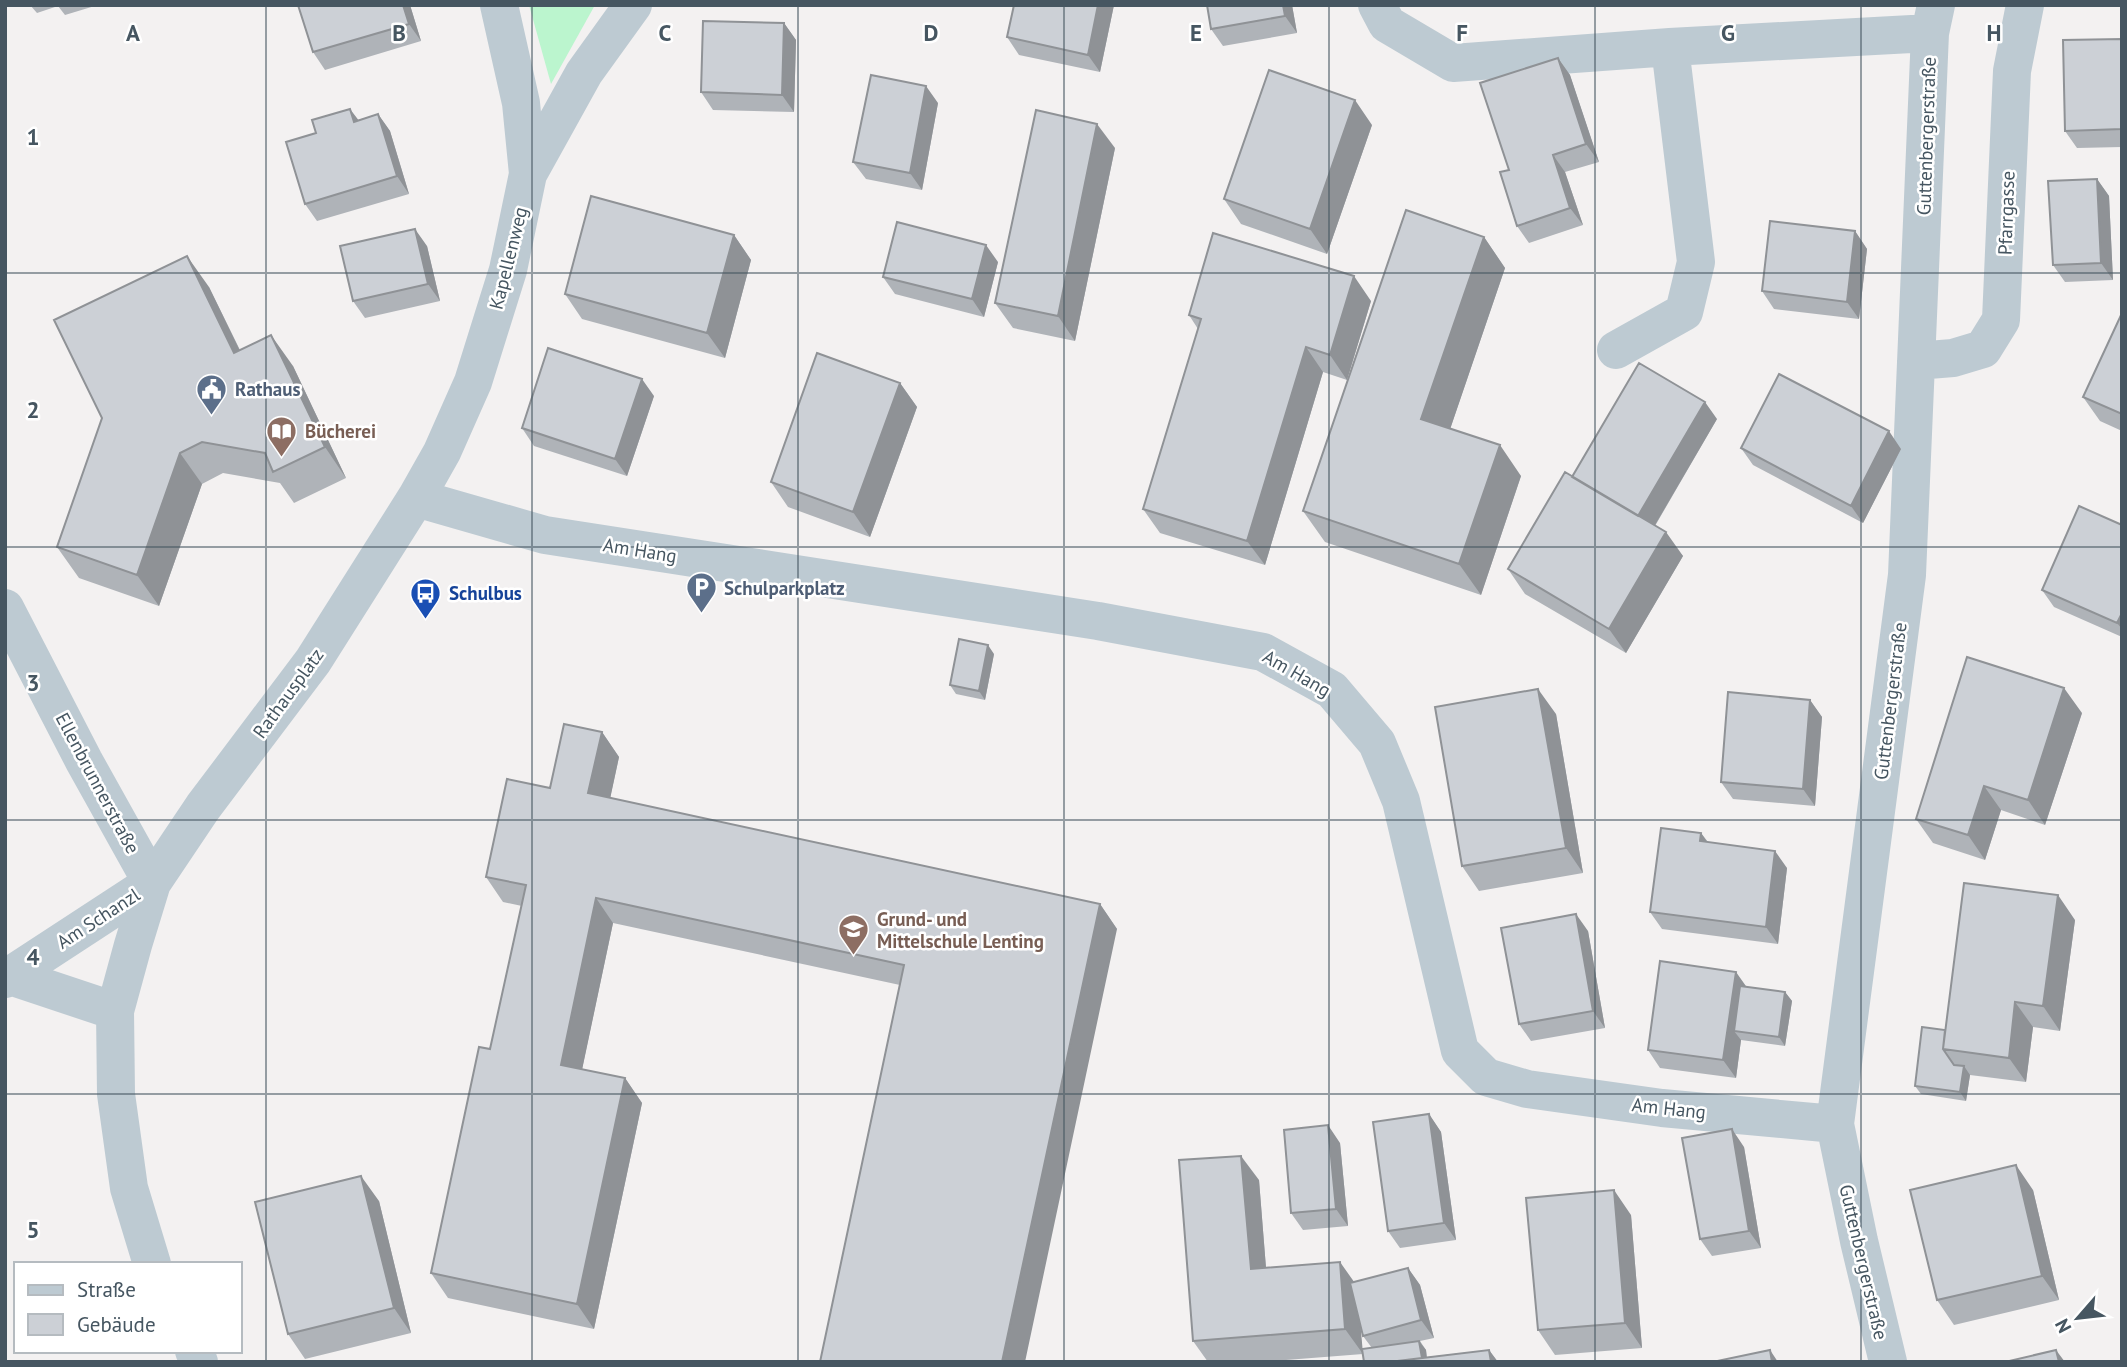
<svg xmlns="http://www.w3.org/2000/svg" width="2127" height="1367" font-family="'PT Sans',sans-serif">
<style>
.green{fill:#bbf5ce}
.lines{fill:none;stroke-linecap:round;stroke-linejoin:round}
.street{stroke:#bdcad2;stroke-width:38}
.wall{fill:#afb3b8;fill-rule:evenodd}
.shaded-wall{fill:#8f9296}
.building{fill:#ccd0d6;stroke:#8f9296;stroke-width:2}
.grid{fill:none;stroke:#465661;stroke-width:2;stroke-opacity:0.55}
.labels{text-anchor:middle;dominant-baseline:central;stroke-width:5;stroke-linejoin:round;paint-order:stroke}
.street-label{font-size:19px;fill:#465661;stroke:#fff}
.service-label{font-size:19px;font-weight:bold;fill:#4e5e75;stroke:#fff;text-anchor:start}
.education-label{font-size:19px;font-weight:bold;fill:#785e54;stroke:#fff;text-anchor:start}
.transit-label{font-size:19px;font-weight:bold;fill:#164399;stroke:#fff;text-anchor:start}
.grid-label{font-size:23px;text-anchor:middle;font-weight:bold;fill:#465661;stroke:#fff;stroke-width:5;stroke-linejoin:round;paint-order:stroke}
</style>
<rect width="100%" height="100%" fill="#f3f1f1"/>
<path class="green" d="M 529,5 L 595,5 L 551,84 Z"/>
<g class="lines">
<path class="street" d="M 1377,5 L 1387,24 L 1453,63 L 1670,47 L 1930,33
M 528,174 L 584,73 L 633,5
M 1616,350 L 1684,312 L 1696,262 L 1670,47
M 1916,361 L 1953,358 L 1983,349 L 2001,320 L 2012,71 L 2025,5
M 416,498 L 545,535 L 1098,621 L 1263,652 L 1332,690 L 1377,743 L 1401,801 L 1460,1051 L 1486,1077 L 1527,1089 L 1662,1108 L 1835,1124
M 5,608 L 84,761 L 152,883
M 10,976 L 115,1011
M 5,979 L 152,883
M 152,1264 L 129,1188 L 116,1094 L 115,1011 L 133,945 L 152,883 L 203,807 L 313,661 L 416,498 L 442,452 L 473,382 L 508,270 L 528,174 L 521,103 L 499,5
M 194,1351 L 199,1362
M 1888,1362 L 1859,1241 L 1835,1124 L 1907,575 L 1930,33 L 1936,5"/>
</g>
<path class="wall" d="M 30,5 L 98,5 L 65,15 L 58,6 L 37,13 Z
M 410,5 L 421,41 L 325,70 L 313,52 Z
M 1014,5 L 1114,5 L 1100,72 L 1019,55 L 1007,37 Z
M 1292,5 L 1297,33 L 1223,46 L 1211,29 Z
M 784,23 L 796,40 L 794,112 L 713,110 L 701,92 Z
M 2122,39 L 2122,147 L 2077,148 L 2065,131 Z
M 1558,58 L 1570,75 L 1599,162 L 1565,172 L 1583,225 L 1529,243 L 1517,226 L 1509,170 Z
M 938,103 L 922,190 L 866,179 L 853,162 Z
M 378,114 L 390,131 L 409,194 L 317,221 L 305,204 L 358,120 Z
M 1372,125 L 1327,254 L 1241,224 L 1224,199 Z
M 1115,148 L 1075,341 L 1013,328 L 995,303 Z
M 2097,179 L 2109,196 L 2113,280 L 2065,282 L 2053,265 Z
M 1855,231 L 1867,249 L 1859,319 L 1774,309 L 1762,291 Z
M 734,235 L 751,260 L 725,358 L 582,319 L 565,294 Z
M 1484,237 L 1505,268 L 1450,429 L 1521,476 L 1481,595 L 1325,542 L 1303,511 Z
M 427,246 L 440,301 L 365,318 L 353,301 Z
M 998,262 L 984,317 L 895,294 L 883,277 Z
M 209,287 L 240,350 L 293,366 L 346,478 L 294,503 L 280,483 L 223,473 L 202,484 L 159,606 L 79,578 L 57,547 Z
M 1371,301 L 1347,380 L 1323,372 L 1265,565 L 1160,533 L 1143,509 L 1198,329 L 1189,315 Z
M 2122,313 L 2122,431 L 2100,421 L 2083,397 Z
M 900,383 L 917,407 L 870,537 L 788,507 L 771,482 Z
M 654,396 L 627,476 L 534,446 L 522,428 Z
M 1717,419 L 1655,526 L 1683,556 L 1626,653 L 1525,594 L 1508,569 L 1572,477 Z
M 1741,448 L 1901,449 L 1863,523 L 1753,465 Z
M 2122,525 L 2122,637 L 2054,607 L 2042,590 Z
M 994,654 L 985,700 L 956,694 L 950,685 Z
M 1810,700 L 1822,717 L 1815,806 L 1733,799 L 1721,782 Z
M 2082,713 L 2045,825 L 2001,810 L 1985,860 L 1933,843 L 1916,819 Z
M 1556,714 L 1583,873 L 1479,891 L 1462,866 Z
M 602,732 L 619,757 L 610,798 L 1100,904 L 1117,929 L 900,985 L 613,923 L 582,1069 L 625,1078 L 642,1103 L 594,1329 L 448,1298 L 431,1273 L 490,1049 L 522,906 L 503,902 L 486,877 L 550,788 Z
M 1701,833 L 1708,842 L 1787,868 L 1778,944 L 1662,929 L 1650,912 Z
M 2075,920 L 2060,1031 L 2033,1027 L 2026,1082 L 1970,1075 L 1966,1101 L 1921,1094 L 1915,1086 L 1945,1030 Z
M 1588,931 L 1605,1028 L 1531,1041 L 1519,1024 Z
M 1747,987 L 1785,992 L 1792,1001 L 1785,1046 L 1741,1040 L 1736,1078 L 1660,1068 L 1648,1050 Z
M 1429,1114 L 1441,1132 L 1456,1240 L 1400,1248 L 1388,1231 Z
M 1340,1143 L 1348,1226 L 1303,1230 L 1291,1213 Z
M 1744,1147 L 1761,1248 L 1712,1256 L 1700,1239 Z
M 1259,1180 L 1266,1268 L 1354,1282 L 1408,1268 L 1420,1285 L 1434,1338 L 1420,1341 L 1426,1350 L 1427,1357 L 1489,1350 L 1498,1362 L 1364,1362 L 1363,1354 L 1262,1362 L 1208,1362 L 1193,1341 ZM 1360,1324 L 1363,1336 L 1372,1348 L 1362,1349 Z
M 2033,1190 L 2059,1300 L 1954,1325 L 1937,1300 Z
M 379,1201 L 411,1333 L 305,1359 L 288,1334 Z
M 1631,1215 L 1642,1348 L 1555,1355 L 1538,1330 Z"/>
<path class="shaded-wall" d="M 403,5 L 410,5 L 421,41 L 409,24 Z
M 1098,5 L 1114,5 L 1100,72 L 1088,55 Z
M 1283,5 L 1292,5 L 1297,33 L 1285,16 Z
M 784,23 L 796,40 L 794,112 L 782,95 Z
M 1558,58 L 1570,75 L 1599,162 L 1586,144 Z
M 926,86 L 938,103 L 922,190 L 910,173 Z
M 1355,100 L 1372,125 L 1327,254 L 1310,229 Z
M 350,109 L 363,126 L 354,122 Z
M 378,114 L 390,131 L 409,194 L 397,176 Z
M 1097,124 L 1115,148 L 1075,341 L 1058,316 Z
M 1553,155 L 1565,172 L 1583,225 L 1570,208 Z
M 2097,179 L 2109,196 L 2113,280 L 2101,263 Z
M 415,229 L 427,246 L 440,301 L 428,284 Z
M 1855,231 L 1867,249 L 1859,319 L 1847,302 Z
M 734,235 L 751,260 L 725,358 L 707,333 Z
M 1484,237 L 1505,268 L 1443,450 L 1421,419 Z
M 986,245 L 998,262 L 984,317 L 972,299 Z
M 187,256 L 209,287 L 256,384 L 234,353 Z
M 1354,276 L 1371,301 L 1347,380 L 1330,355 Z
M 271,335 L 293,366 L 346,478 L 325,447 Z
M 1306,347 L 1323,372 L 1265,565 L 1247,541 Z
M 642,379 L 654,396 L 627,476 L 615,459 Z
M 900,383 L 917,407 L 870,537 L 853,512 Z
M 1705,402 L 1717,419 L 1648,537 L 1636,519 Z
M 1889,431 L 1901,449 L 1863,523 L 1851,506 Z
M 1500,445 L 1521,476 L 1481,595 L 1459,564 Z
M 180,453 L 202,484 L 159,606 L 137,575 Z
M 1666,532 L 1683,556 L 1626,653 L 1609,629 Z
M 2122,613 L 2122,629 L 2117,623 Z
M 988,645 L 994,654 L 985,700 L 979,691 Z
M 2064,688 L 2082,713 L 2045,825 L 2028,800 Z
M 1538,689 L 1556,714 L 1583,873 L 1566,848 Z
M 1810,700 L 1822,717 L 1815,806 L 1803,789 Z
M 602,732 L 619,757 L 606,818 L 588,793 Z
M 1984,786 L 2001,810 L 1985,860 L 1968,835 Z
M 1701,833 L 1713,850 L 1700,841 Z
M 1775,851 L 1787,868 L 1778,944 L 1766,927 Z
M 2058,895 L 2075,920 L 2060,1031 L 2043,1006 Z
M 596,898 L 613,923 L 578,1089 L 561,1065 Z
M 1100,904 L 1117,929 L 1025,1362 L 1002,1362 Z
M 1576,914 L 1588,931 L 1605,1028 L 1593,1011 Z
M 1736,972 L 1748,989 L 1734,1031 L 1741,1040 L 1736,1078 L 1723,1060 Z
M 1785,992 L 1792,1001 L 1785,1046 L 1779,1037 Z
M 2015,1002 L 2033,1027 L 2026,1082 L 2009,1058 Z
M 1964,1066 L 1970,1075 L 1966,1101 L 1960,1092 Z
M 625,1078 L 642,1103 L 594,1329 L 577,1304 Z
M 1429,1114 L 1441,1132 L 1456,1240 L 1444,1223 Z
M 1328,1125 L 1340,1143 L 1348,1226 L 1336,1209 Z
M 1732,1129 L 1744,1147 L 1761,1248 L 1749,1231 Z
M 1241,1156 L 1259,1180 L 1268,1293 L 1251,1269 Z
M 2016,1165 L 2033,1190 L 2059,1300 L 2042,1276 Z
M 361,1176 L 379,1201 L 411,1333 L 394,1308 Z
M 1614,1190 L 1631,1215 L 1642,1348 L 1625,1323 Z
M 1340,1262 L 1357,1286 L 1363,1354 L 1345,1329 Z
M 1408,1268 L 1420,1285 L 1434,1338 L 1421,1320 Z
M 1419,1341 L 1426,1350 L 1427,1362 L 1422,1362 Z
M 1489,1350 L 1498,1362 L 1491,1362 Z
M 1770,1350 L 1778,1362 L 1772,1362 Z
M 2056,1350 L 2065,1362 L 2059,1362 Z"/>
<path class="building" d="M 298,5 L 403,5 L 409,24 L 313,52 Z
M 1014,5 L 1098,5 L 1088,55 L 1007,37 Z
M 1207,5 L 1283,5 L 1285,16 L 1211,29 Z
M 703,21 L 784,23 L 782,95 L 701,92 Z
M 2122,39 L 2122,129 L 2065,131 L 2063,40 Z
M 1558,58 L 1586,144 L 1553,155 L 1570,208 L 1517,226 L 1500,172 L 1509,170 L 1480,83 Z
M 1269,70 L 1355,100 L 1310,229 L 1224,199 Z
M 871,75 L 926,86 L 910,173 L 853,162 Z
M 350,109 L 354,122 L 378,114 L 397,176 L 305,204 L 286,142 L 316,133 L 312,120 Z
M 1036,110 L 1097,124 L 1058,316 L 995,303 Z
M 2097,179 L 2101,263 L 2053,265 L 2048,181 Z
M 591,196 L 734,235 L 707,333 L 565,294 Z
M 1406,210 L 1484,237 L 1421,419 L 1500,445 L 1459,564 L 1303,511 Z
M 1770,221 L 1855,231 L 1847,302 L 1762,291 Z
M 897,222 L 986,245 L 972,299 L 883,277 Z
M 415,229 L 428,284 L 353,301 L 340,246 Z
M 1213,233 L 1354,276 L 1330,355 L 1306,347 L 1247,541 L 1143,509 L 1201,319 L 1189,315 Z
M 187,256 L 234,353 L 271,335 L 325,447 L 273,472 L 265,453 L 202,442 L 180,453 L 137,575 L 57,547 L 102,418 L 54,320 Z
M 2122,313 L 2122,414 L 2083,397 Z
M 548,348 L 642,379 L 615,459 L 522,428 Z
M 817,353 L 900,383 L 853,512 L 771,482 Z
M 1639,363 L 1705,402 L 1638,516 L 1572,477 Z
M 1779,374 L 1889,431 L 1851,506 L 1741,448 Z
M 1565,472 L 1666,532 L 1609,629 L 1508,569 Z
M 2079,506 L 2122,525 L 2122,613 L 2117,623 L 2042,590 Z
M 959,639 L 988,645 L 979,691 L 950,685 Z
M 1967,657 L 2064,688 L 2028,800 L 1984,786 L 1968,835 L 1916,819 Z
M 1538,689 L 1566,848 L 1462,866 L 1435,707 Z
M 1728,692 L 1810,700 L 1803,789 L 1721,782 Z
M 564,724 L 602,732 L 588,793 L 1100,904 L 1002,1362 L 820,1362 L 904,965 L 596,898 L 561,1065 L 625,1078 L 577,1304 L 431,1273 L 479,1047 L 490,1049 L 526,885 L 486,877 L 507,779 L 550,788 Z
M 1661,828 L 1701,833 L 1700,841 L 1775,851 L 1766,927 L 1650,912 Z
M 1964,883 L 2058,895 L 2043,1006 L 2015,1002 L 2009,1058 L 1943,1049 Z
M 1576,914 L 1593,1011 L 1519,1024 L 1501,928 Z
M 1660,961 L 1736,972 L 1723,1060 L 1648,1050 Z
M 1740,986 L 1785,992 L 1779,1037 L 1734,1031 Z
M 1922,1027 L 1945,1030 L 1943,1049 L 1954,1065 L 1964,1066 L 1960,1092 L 1915,1086 Z
M 1429,1114 L 1444,1223 L 1388,1231 L 1373,1122 Z
M 1328,1125 L 1336,1209 L 1291,1213 L 1284,1130 Z
M 1732,1129 L 1749,1231 L 1700,1239 L 1682,1138 Z
M 1241,1156 L 1251,1269 L 1340,1262 L 1345,1329 L 1193,1341 L 1179,1160 Z
M 2016,1165 L 2042,1276 L 1937,1300 L 1910,1190 Z
M 361,1176 L 394,1308 L 288,1334 L 255,1202 Z
M 1614,1190 L 1625,1323 L 1538,1330 L 1526,1198 Z
M 1408,1268 L 1421,1320 L 1363,1336 L 1350,1283 Z
M 1419,1341 L 1422,1358 L 1389,1362 L 1364,1362 L 1362,1349 Z
M 1489,1350 L 1491,1362 L 1389,1362 Z
M 1770,1350 L 1772,1362 L 1717,1362 L 1717,1361 Z
M 2056,1350 L 2059,1362 L 2005,1362 Z"/>
<path class="grid" d="M 266,5 L 266,1362M 532,5 L 532,1362M 798,5 L 798,1362M 1064,5 L 1064,1362M 1329,5 L 1329,1362M 1595,5 L 1595,1362M 1861,5 L 1861,1362M 5,273 L 2122,273M 5,547 L 2122,547M 5,820 L 2122,820M 5,1094 L 2122,1094"/>
<defs>
<symbol id="civic-pin" viewBox="-11 -11 22 30"><path d="M0 17L-7.5 6A9.5 9.5 0 1 1 7.5 6Z" fill="#5c6f8a" stroke="#fff"/><path d="M-.6-6.5H3V-4.5H.6V-3L4-1V1h2V6H-6V1h2V-1L-.6-3ZM-1.2 2.5V6h2.4V2.5Z" fill="#fff"/></symbol>
<symbol id="library-pin" viewBox="-11 -11 22 30"><path d="M0 17L-7.5 6A9.5 9.5 0 1 1 7.5 6Z" fill="#8d6e63" stroke="#fff"/><path d="M-6-4Q-3-5.5-.7-3.5V5Q-3 3-6 4ZM6-4Q3-5.5 .7-3.5V5Q3 3 6 4Z" fill="#fff"/></symbol>
<symbol id="parking-pin" viewBox="-11 -11 22 30"><path d="M0 17L-7.5 6A9.5 9.5 0 1 1 7.5 6Z" fill="#5c6f8a" stroke="#fff"/><path d="M-3.5-5.5H1a3.5 3.5 0 0 1 0 7H-1V5.5H-3.5ZM-1-3.4V-.6H.8a1.4 1.4 0 0 0 0-2.8Z" fill="#fff"/></symbol>
<symbol id="bus-pin" viewBox="-11 -11 22 30"><path d="M0 17L-7.5 6A9.5 9.5 0 1 1 7.5 6Z" fill="#1a4fb4" stroke="#fff"/><path d="M-5-6H5V4H4V6H2V4H-2V6H-4V4H-5ZM-3.5-4V0h7V-4ZM-3.5 1.2v1.5H-2V1.2ZM2 1.2v1.5H3.5V1.2Z" fill="#fff"/></symbol>
<symbol id="school-pin" viewBox="-11 -11 22 30"><path d="M0 17L-7.5 6A9.5 9.5 0 1 1 7.5 6Z" fill="#8d6e63" stroke="#fff"/><path d="M0-5L7-2L0 1L-7-2ZM-4 1L0 2.5L4 1V4Q0 6-4 4Z" fill="#fff"/></symbol>
</defs>
<g fill-rule="evenodd">
<use href="#civic-pin" x="194" y="372" width="35" height="47"/>
<use href="#library-pin" x="264" y="414" width="35" height="47"/>
<use href="#parking-pin" x="684" y="570" width="35" height="47"/>
<use href="#bus-pin" x="408" y="576" width="35" height="47"/>
<use href="#school-pin" x="836" y="912" width="35" height="47"/>
</g>
<g class="labels">
<g class="street-label">
<text transform="translate(1926 136) rotate(-88)">Guttenbergerstraße</text>
<text transform="translate(2006 213) rotate(-88)">Pfarrgasse</text>
<text transform="translate(508 258) rotate(-76)">Kapellenweg</text>
<text transform="translate(640 550) rotate(9)">Am Hang</text>
<text transform="translate(1297 673) rotate(30)">Am Hang</text>
<text transform="translate(288 693) rotate(-54)">Rathausplatz</text>
<text transform="translate(1890 701) rotate(-83)">Guttenbergerstraße</text>
<text transform="translate(98 783) rotate(62)">Ellenbrunnerstraße</text>
<text transform="translate(98 918) rotate(-33)">Am Schanzl</text>
<text transform="translate(1669 1108) rotate(6)">Am Hang</text>
<text transform="translate(1864 1262) rotate(77)">Guttenbergerstraße</text>
</g>
<g class="service-label">
<text x="235" y="389">Rathaus</text>
<text x="724" y="588">Schulparkplatz</text>
</g>
<g class="education-label">
<text x="305" y="431">Bücherei</text>
<text x="877" y="919">Grund- und<tspan x="877" dy="22">Mittelschule Lenting</tspan></text>
</g>
<g class="transit-label">
<text x="449" y="593">Schulbus</text>
</g>
</g>
<g class="grid-label">
<text x="133" y="41">A</text>
<text x="399" y="41">B</text>
<text x="665" y="41">C</text>
<text x="931" y="41">D</text>
<text x="1196" y="41">E</text>
<text x="1462" y="41">F</text>
<text x="1728" y="41">G</text>
<text x="1994" y="41">H</text>
<text x="33" y="145">1</text>
<text x="33" y="418">2</text>
<text x="33" y="691">3</text>
<text x="33" y="965">4</text>
<text x="33" y="1238">5</text>
</g>
<rect width="2127" height="1367" fill="none" stroke="#465661" stroke-width="14"/>
<rect x="14" y="1262" width="228" height="91" fill="#ffffff" stroke="#b5bbc0" stroke-width="2"/>
<rect x="28" y="1285" width="35" height="10" fill="#bdcad2" stroke="#b5bbc0" stroke-width="2"/>
<text x="77" y="1297" font-size="21" fill="#465661">Straße</text>
<rect x="28" y="1314" width="35" height="21" fill="#ccd0d6" stroke="#b5bbc0" stroke-width="2"/>
<text x="77" y="1332" font-size="21" fill="#465661">Gebäude</text>
<g transform="translate(2078 1318) rotate(242)" stroke="#ffffff" stroke-width="5" paint-order="stroke">
<path d="M0-5L12 26L0 18L-12 26Z" fill="#465661"/>
<text y="-10" font-size="19" font-weight="bold" text-anchor="middle" fill="#465661">N</text>
</g>
</svg>
